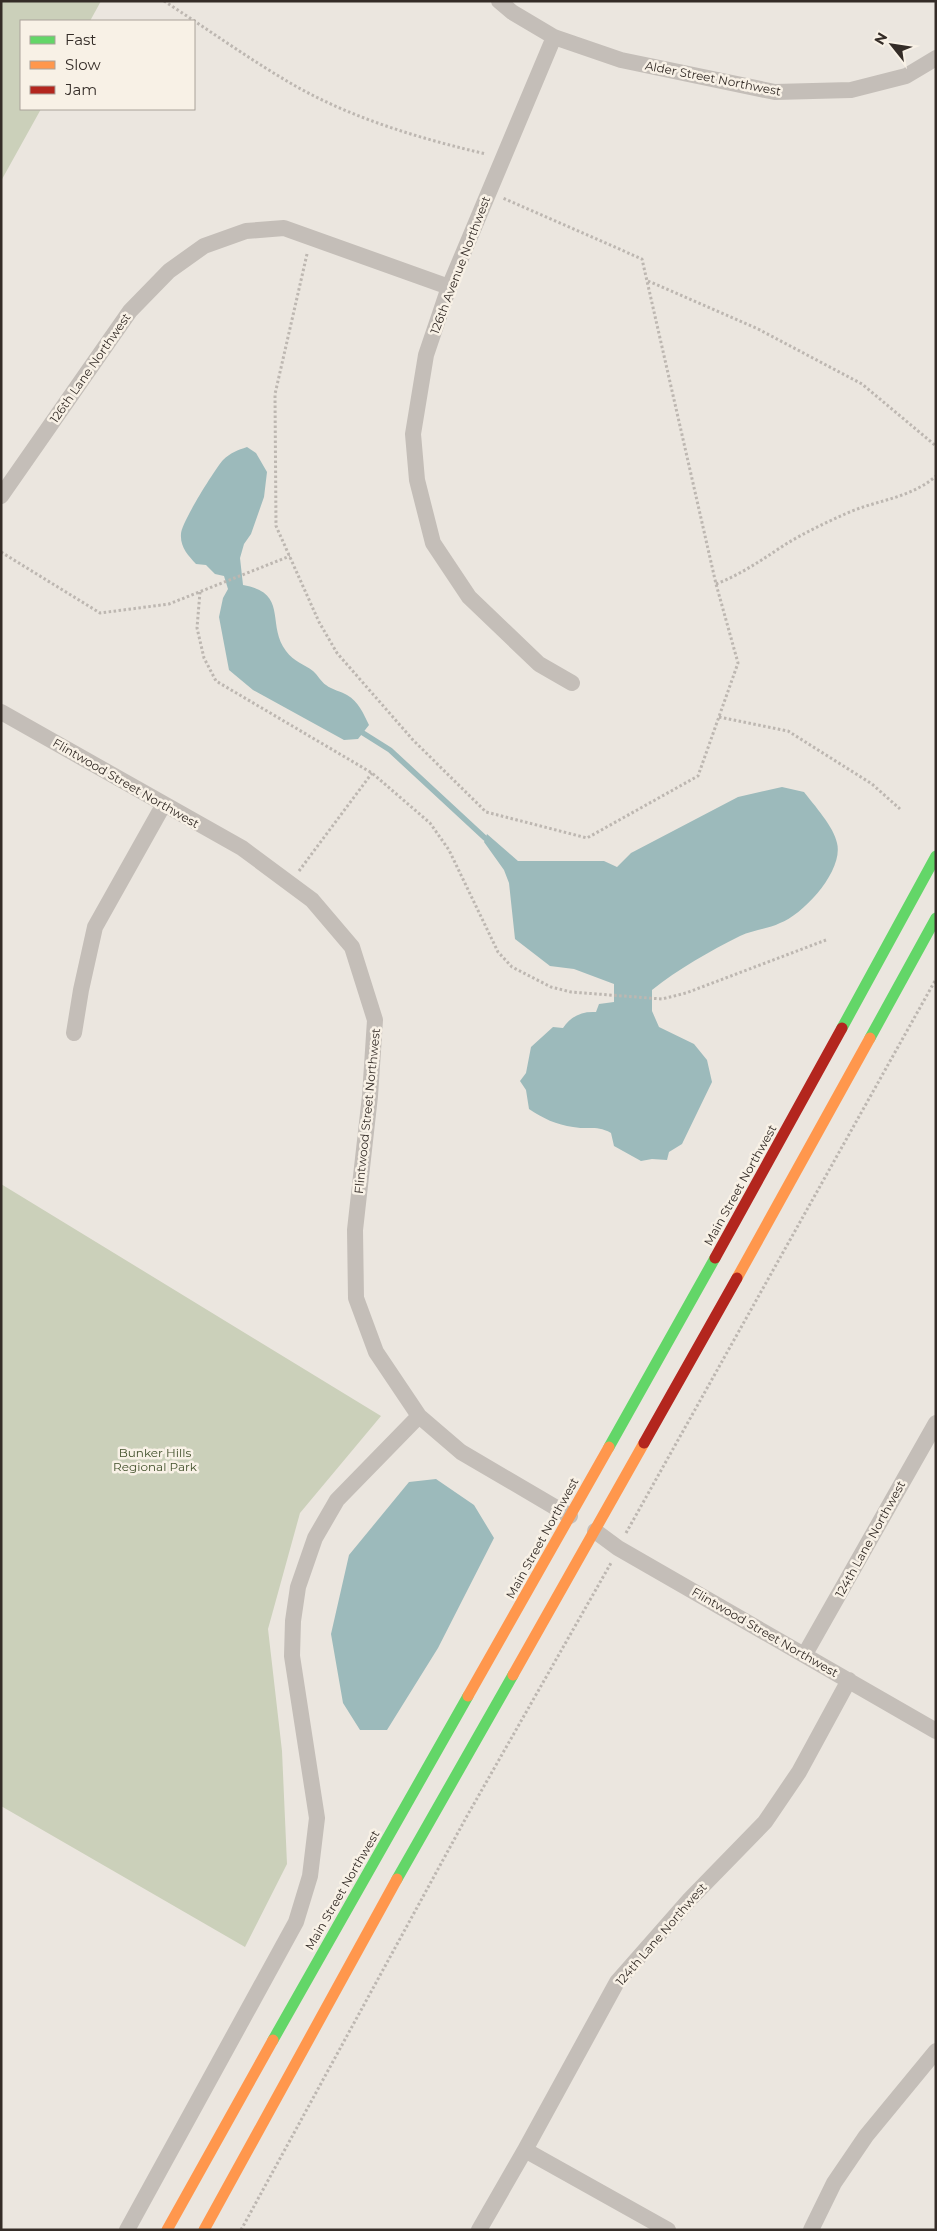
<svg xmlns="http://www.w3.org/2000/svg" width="937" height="2231" font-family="Montserrat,sans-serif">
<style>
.green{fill:#cbd0ba}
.water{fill:#9cbabb}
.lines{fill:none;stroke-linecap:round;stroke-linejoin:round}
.stream{stroke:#9cbabb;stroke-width:5.5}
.path{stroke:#bdb7b1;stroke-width:3;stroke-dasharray:2.5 2.5;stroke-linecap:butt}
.street{stroke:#c4beb8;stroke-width:16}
.fast{stroke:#63d668;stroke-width:11}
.slow{stroke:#ff974d;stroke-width:11}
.jam{stroke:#b3261e;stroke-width:11}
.labels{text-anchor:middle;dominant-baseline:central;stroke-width:5;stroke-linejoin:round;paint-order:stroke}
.street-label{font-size:12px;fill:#342c27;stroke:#f8f1e6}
.park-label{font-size:12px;fill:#42512c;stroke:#f8f1e6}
</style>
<rect width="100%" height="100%" fill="#ebe6df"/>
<path class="green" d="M 1,1 L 101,1 L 90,21 L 21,21 L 21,109 L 41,109 L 1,181 Z
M 1,1184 L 381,1416 L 300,1513 L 268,1629 L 282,1751 L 287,1864 L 245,1947 L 1,1806 Z"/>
<path class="water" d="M 247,447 L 256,453 L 267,472 L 264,497 L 251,534 L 244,544 L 240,558 L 243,585 C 289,593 266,624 286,651 C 294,662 304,664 313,671 C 318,675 321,682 326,685 C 332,690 341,691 347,695 C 359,702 363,713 369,725 L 358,739 L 344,740 L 253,690 L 229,670 L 219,617 L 223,598 L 228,589 L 224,576 L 215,574 L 206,565 L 196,564 C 188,555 180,547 181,534 C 181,523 215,469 223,460 C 230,453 238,450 247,447 Z
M 782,787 L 804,792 C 814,805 834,827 837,843 C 844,870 804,914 780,923 C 768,929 753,930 740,936 C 710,951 678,969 652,990 L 652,1011 L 659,1027 L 694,1044 L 707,1060 L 712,1082 L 682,1144 L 669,1152 L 667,1160 L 652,1159 L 641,1161 L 614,1146 L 611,1133 C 596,1125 589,1130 573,1127 C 557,1125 542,1118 529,1109 L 526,1090 L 520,1081 L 526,1073 L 531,1047 L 553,1027 L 563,1028 C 571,1016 582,1011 596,1012 L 599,1004 L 614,1002 L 614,984 L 574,969 L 550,966 L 515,939 L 509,883 L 504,870 L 484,842 L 487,834 L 518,861 L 604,861 L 617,867 L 631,853 L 738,797 Z
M 436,1479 L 474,1505 L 494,1538 L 438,1648 L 387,1730 L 360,1730 L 343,1703 L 331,1634 L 349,1555 L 409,1482 Z"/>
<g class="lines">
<path class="stream" d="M 363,733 L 390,750 L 485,838"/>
<path class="path" d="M 164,1 C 209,30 253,62 299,88 C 357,120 422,139 486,154
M 307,254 L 275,394 L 276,526 L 319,622 L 337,653 L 413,740 L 486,812 L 587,838 L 698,776 L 738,663 L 716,584 L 642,259 L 503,198
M 648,281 L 758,329 L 862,384 L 936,446
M 1,552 L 100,613 L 169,604 L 290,556
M 716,584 C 742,574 763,559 786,544 C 804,533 825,523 845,514 C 875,500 910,499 936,476
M 200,592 L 197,628 L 204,658 L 216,681 L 372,773 L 430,823 L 449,850 L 498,952 L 512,967 L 551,987 L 571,992 L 662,999 L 686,993 L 826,940
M 719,717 L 788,731 L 872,784 L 900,809
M 299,871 L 372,773
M 626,1533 L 936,979
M 241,2230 L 467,1816 L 611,1563"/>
<path class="street" d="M 499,1 L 512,12 L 554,37 L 621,60 L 775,92 L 851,90 L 906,76 L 936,58
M 554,37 L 449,287 L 426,355 L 413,434 L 417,480 L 433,543 L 469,597 L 539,664 L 572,683
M 1,496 L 130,311 L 169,271 L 204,246 L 246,231 L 284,228 L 449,287
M 1,712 L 242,848 L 312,900 L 352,947 L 375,1020 L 370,1096 L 355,1230 L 356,1298 L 376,1352 L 419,1416 L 461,1452 L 570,1516
M 74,1033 L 81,990 L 95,927 L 164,804
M 595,1531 L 618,1548 L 936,1731
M 805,1654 L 936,1423
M 525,2150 L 668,2230
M 127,2230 L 296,1922 L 310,1876 L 317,1818 L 292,1656 L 293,1621 L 298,1587 L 315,1538 L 337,1500 L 419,1416
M 479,2230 L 525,2150 L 617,1982 L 690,1899 L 765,1822 L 799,1772 L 849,1680
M 811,2230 L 834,2183 L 866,2136 L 936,2051"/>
<path class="fast" d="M 842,1028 L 936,856
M 870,1038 L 936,918
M 609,1447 L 715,1258
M 397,1879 L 513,1675
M 273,2040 L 468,1696"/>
<path class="slow" d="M 737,1278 L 870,1038
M 513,1675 L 644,1443
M 468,1696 L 609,1447
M 167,2230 L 273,2040
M 204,2230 L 397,1879"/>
<path class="jam" d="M 715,1258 L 842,1028
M 644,1443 L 737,1278"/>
</g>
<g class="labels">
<g class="street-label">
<text transform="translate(713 78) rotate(11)">Alder Street Northwest</text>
<text transform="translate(460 265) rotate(-69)">126th Avenue Northwest</text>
<text transform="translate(90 368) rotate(-55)">126th Lane Northwest</text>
<text transform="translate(126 783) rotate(30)">Flintwood Street Northwest</text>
<text transform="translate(367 1111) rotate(-84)">Flintwood Street Northwest</text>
<text transform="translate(740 1185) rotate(-61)">Main Street Northwest</text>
<text transform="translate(542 1538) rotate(-61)">Main Street Northwest</text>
<text transform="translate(870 1539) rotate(-61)">124th Lane Northwest</text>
<text transform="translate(765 1632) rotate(30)">Flintwood Street Northwest</text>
<text transform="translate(342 1890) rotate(-60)">Main Street Northwest</text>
<text transform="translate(661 1934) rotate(-49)">124th Lane Northwest</text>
</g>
<g class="park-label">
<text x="155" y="1452">Bunker Hills<tspan x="155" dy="14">Regional Park</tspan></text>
</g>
</g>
<rect width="937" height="2231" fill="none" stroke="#342c27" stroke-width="5"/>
<rect x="20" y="20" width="175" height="90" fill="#f8f1e6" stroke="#aaa29a"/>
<rect x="30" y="36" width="25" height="8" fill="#63d668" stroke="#aaa29a"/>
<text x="65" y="45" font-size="15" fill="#342c27">Fast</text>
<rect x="30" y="61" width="25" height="8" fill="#ff974d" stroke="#aaa29a"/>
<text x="65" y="70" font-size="15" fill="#342c27">Slow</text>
<rect x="30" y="86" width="25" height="8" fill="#b3261e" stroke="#aaa29a"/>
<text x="65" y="95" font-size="15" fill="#342c27">Jam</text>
<g transform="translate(892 45) rotate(300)" stroke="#f8f1e6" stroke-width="4" paint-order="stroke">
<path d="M0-4L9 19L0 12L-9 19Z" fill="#342c27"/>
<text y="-8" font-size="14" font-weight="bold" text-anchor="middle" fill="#342c27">N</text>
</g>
</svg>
